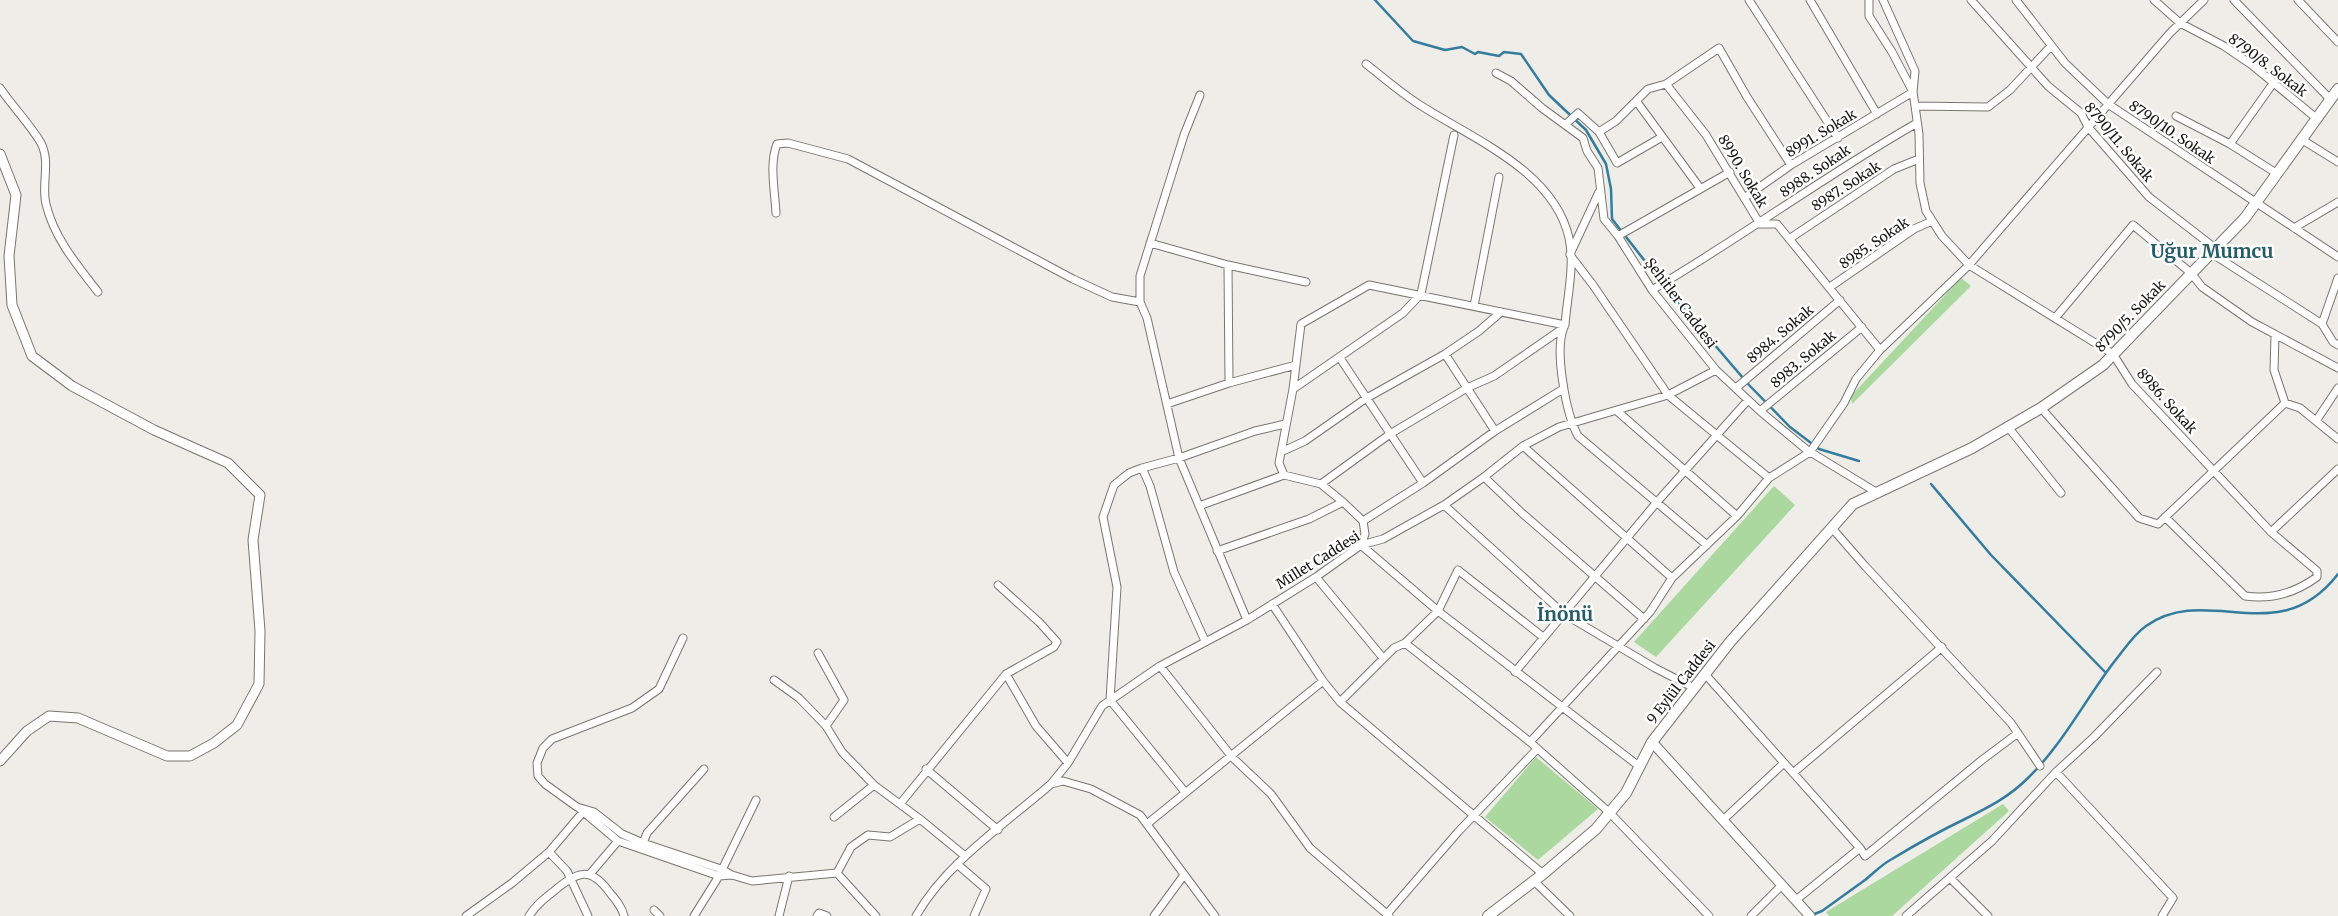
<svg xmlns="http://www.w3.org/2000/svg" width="2338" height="916" font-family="Merriweather,serif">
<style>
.green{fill:#aad89e}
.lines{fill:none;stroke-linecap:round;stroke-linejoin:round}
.stream{stroke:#347c9e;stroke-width:2.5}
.minor-casing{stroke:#787671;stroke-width:9}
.tertiary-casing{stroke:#787671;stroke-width:11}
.primary-casing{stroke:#787671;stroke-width:12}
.minor{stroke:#fff;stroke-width:7}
.tertiary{stroke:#fff;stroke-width:9}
.primary{stroke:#fff;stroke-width:10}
.labels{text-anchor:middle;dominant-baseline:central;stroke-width:5;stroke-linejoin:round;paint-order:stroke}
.street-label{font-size:14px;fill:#171715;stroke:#fff}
.district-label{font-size:19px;font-weight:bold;fill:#275d69;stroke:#fff}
</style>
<rect width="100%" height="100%" fill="#efede8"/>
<path class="green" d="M 1961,278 L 1971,286 L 1852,404 L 1851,396 Z
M 1774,486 L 1795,505 L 1656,657 L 1634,642 Z
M 1536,757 L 1598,809 L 1538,860 L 1485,817 Z
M 2003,804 L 2009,811 L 1892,916 L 1829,916 L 1826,912 Z"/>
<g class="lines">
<path class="stream" d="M 1375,0 L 1413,41 L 1445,50 L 1462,47 L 1475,54 L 1478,52 L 1499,56 L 1504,52 L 1521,54 L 1549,95 L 1586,130 L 1606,164 L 1611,189 L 1612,219 L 1666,288 L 1749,385 L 1790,427 L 1819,449 L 1859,461
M 1931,484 L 1991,555 L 2106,673
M 1812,915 L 1822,911 C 1836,901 1851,890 1865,880 C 1874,873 1882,864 1892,859 C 1915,845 1940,831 1965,819 C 1989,807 2009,797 2028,778 C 2062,745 2085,700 2114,662 C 2124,650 2133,635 2146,626 C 2208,582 2278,652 2338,574"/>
<defs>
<path id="minor" d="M 1749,0 L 1838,138
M 1810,0 L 1877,114
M 1869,0 L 1869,16 L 1892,52 L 1913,92 L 1919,134 L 1920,183 L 1926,211 L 1942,236 L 1969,265 L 2113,354 L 2132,384 L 2271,532 L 2317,571 L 2317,577 C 2295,593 2272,600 2245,596 L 2165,517
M 1883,0 L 1915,71 L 1913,92
M 1971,0 L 2048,86 L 2081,113 L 2088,127 L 2149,197 L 2215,248
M 2016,0 L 2065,63 L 2108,104 L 2338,257
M 2154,0 L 2180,23 L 2224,46 L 2252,65 L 2316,118
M 2234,0 L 2330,99
M 2298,0 L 2338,42
M 1366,64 C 1384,78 1401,93 1420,105 C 1473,139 1554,171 1569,238 C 1575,265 1567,298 1565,325 L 1369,285 L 1301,324 L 1293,389 L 1279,463 L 1284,475 L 1321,484 L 1343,502 L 1363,521 L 1365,534 L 1361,545 L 1438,611 L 1640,767
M 1496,73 L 1511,81 L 1542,108 L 1583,138 L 1587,151 L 1598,168 L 1604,219 L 1618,236 L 1652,290 L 1716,370 L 1760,411 L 1807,450 L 1876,492
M 1666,84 L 1706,135 L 1760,224 L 1777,224 L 1880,350
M 0,88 C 12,106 30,124 41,143 C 51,163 41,184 46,204 C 54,238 77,265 98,292
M 1200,95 L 1184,135 L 1140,276 L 1140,302 L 1147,318 L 1179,458 L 1247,620
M 1637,102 L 1700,188
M 1916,106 L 1988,107 L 2010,90 L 2051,46
M 2176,116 L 2230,144 L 2276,173
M 1565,125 L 1578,113 L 1599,132 L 1617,163 L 1662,137
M 1599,132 L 1616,121 L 1648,89 L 1666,84 L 1719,48 L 1747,97 L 1791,165
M 2301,139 L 2338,162
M 2230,144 L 2274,82
M 1744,198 L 1791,165 L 1913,92
M 776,213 C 775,192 769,164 777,144 L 788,143 L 848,159 L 1073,279 L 1112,297 L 1140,302
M 2294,228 L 2338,202
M 1618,236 L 1730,172
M 1789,239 L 1894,169 L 1919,159
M 1150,243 L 1228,265 L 1306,282
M 2211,253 L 2322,324
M 1570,254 L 1599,192
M 1570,255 L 1593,285 L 1668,395 L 1769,478
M 1228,265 L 1229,383
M 2338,278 L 2322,324 L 2333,342 L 2338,345
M 1830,287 L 1914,229 L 1932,221
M 1652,290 C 1742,237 1826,175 1917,123
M 1474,306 L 1499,177
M 2056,317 L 2133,225 L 2191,273 L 2202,287 L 2252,322 L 2338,368
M 1564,327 C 1554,350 1566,414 1578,436 L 1707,545
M 1445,354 L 1495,431
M 1340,358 L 1423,483
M 1736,388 L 1840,300
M 1293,389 L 1403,313 L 1421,294 L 1454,135
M 2285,403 L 2300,408 L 2338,439
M 1167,404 L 1229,383 L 1296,365
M 2041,408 L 2139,518 L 2158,524 L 2285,403 L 2274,370 L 2275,335
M 1617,411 L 1737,516
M 1760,411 L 1862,327
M 2316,421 L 2338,388
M 2008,427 L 2061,493
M 1523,446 L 1672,578
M 1281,452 L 1305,441 L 1365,399 L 1445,354 L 1479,331 L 1501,312
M 1142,468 L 1150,486 L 1174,572 L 1205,641
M 1484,477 L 1523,514 L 1644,619
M 1321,484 L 1390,434 L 1467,388 L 1494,376 L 1562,329
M 1444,505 L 1564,614 L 1655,668 L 1694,688
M 1199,506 L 1284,475
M 1363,521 L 1423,483 L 1495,431 L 1563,389
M 1831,527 L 1865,566 L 2011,723 L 2040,766
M 2271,532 L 2338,469
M 1217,551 L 1309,519 L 1343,502
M 1316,577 L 1383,658
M 1272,604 L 1323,681 L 1340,702 L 1543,874
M 683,638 L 659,689 L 632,708 L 552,739 L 543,748 L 537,763 L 538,776 L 545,784 L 577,807 L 594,812 L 622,834 L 643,843 L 721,869 L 732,875 L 752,881 L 837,873 L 876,916
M 1405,643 L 1530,742 L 1610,813 L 1709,916
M 818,653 L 844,700 L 826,726
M 1160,666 L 1232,757 L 1271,794 L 1310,848 L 1389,916
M 1515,672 L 1657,502 L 1748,400
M 1006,674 L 1036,726 L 1068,763
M 1705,674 L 1860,848 L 1796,900
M 774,680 L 799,698 L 826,726 L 842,752 L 874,785 L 834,817
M 1340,702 L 1394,648 L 1405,643 L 1438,611 L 1458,570 L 1543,637
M 1530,742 L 1650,612 L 1672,578 L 1737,516 L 1769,478 L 1810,452 L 1844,403 L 1856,379 L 1880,350 L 1969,265 L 2170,33 L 2204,0
M 926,769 L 998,830
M 2056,772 L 2173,898 L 2162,916
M 1793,773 L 1942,647
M 1051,784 L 1068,763 L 1102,706 L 1160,666 L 1247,620 L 1316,577 L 1361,545 L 1383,539 L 1444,505 L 1484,477 L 1523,446 L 1559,427 L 1668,395 L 1716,370
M 874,785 L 920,819 L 965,856
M 1185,792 L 1110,700 L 1117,587 L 1103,517 L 1114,485 L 1129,473 L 1142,468 L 1179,458 L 1255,431 L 1285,424
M 900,804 L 1006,674 L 1054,647 L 1057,642 L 1040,623 L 998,585
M 580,809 L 618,841 L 719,876 L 732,875
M 1723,820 L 1784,763
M 1147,824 L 1323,681
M 643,843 L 647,833 L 704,769
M 1860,848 L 1865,856 L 1982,760 L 2018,733
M 549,852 L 567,871 L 588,916
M 957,864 L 986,889 L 974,916
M 837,873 L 851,847 L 868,835 L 890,837 L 920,819
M 590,874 L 618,841
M 1951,879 L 1988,916
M 1534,881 L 1570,916
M 654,910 L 660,916
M 1387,914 L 1458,832 L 1537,749
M 466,916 L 512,883 L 549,852 L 583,812
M 529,916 C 536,905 544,899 554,891 C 577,872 590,865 610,893 C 616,900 622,907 624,916
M 694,916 L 719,876 L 756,800
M 779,916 L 789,876
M 817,916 L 819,913 L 827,916
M 916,916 C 946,863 1005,824 1051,784 L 1063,781 L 1091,789 L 1140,815 L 1215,916
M 1154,916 L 1184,875
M 1751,916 L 1782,885
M 1906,916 L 1992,841 L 2056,772 L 2094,737 L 2157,672"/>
<path id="tertiary" d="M 0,154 L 16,195 L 9,256 L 12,305 L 32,356 L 72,386 L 154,430 L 228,463 L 260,495 L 253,540 L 260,631 L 259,684 L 237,725 L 214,743 L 190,756 L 167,756 L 78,718 L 49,716 L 27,731 L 0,761
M 1652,742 L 1810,916"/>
<path id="primary" d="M 1488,916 L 1543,874 L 1596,829 L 1626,793 L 1652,742 L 1730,642 L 1853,504 L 1972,448 L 2041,408 L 2103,365 L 2245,218 L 2338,89"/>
</defs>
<use href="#minor" class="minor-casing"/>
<use href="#tertiary" class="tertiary-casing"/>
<use href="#primary" class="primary-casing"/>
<use href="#minor" class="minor"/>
<use href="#tertiary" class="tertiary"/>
<use href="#primary" class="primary"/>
</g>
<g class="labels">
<g class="street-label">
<text transform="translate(2268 65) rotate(37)">8790/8. Sokak</text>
<text transform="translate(2172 132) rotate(34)">8790/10. Sokak</text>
<text transform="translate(1821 133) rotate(-31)">8991. Sokak</text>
<text transform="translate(2119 142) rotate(50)">8790/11. Sokak</text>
<text transform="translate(1743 171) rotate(59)">8990. Sokak</text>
<text transform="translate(1815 171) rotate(-34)">8988. Sokak</text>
<text transform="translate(1846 186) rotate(-33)">8987. Sokak</text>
<text transform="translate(1874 243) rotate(-34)">8985. Sokak</text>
<text transform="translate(1681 303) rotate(53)">Şehitler Caddesi</text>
<text transform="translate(2130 316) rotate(-46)">8790/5. Sokak</text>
<text transform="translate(1780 334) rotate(-40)">8984. Sokak</text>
<text transform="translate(1803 359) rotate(-40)">8983. Sokak</text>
<text transform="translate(2167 401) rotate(48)">8986. Sokak</text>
<text transform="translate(1318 560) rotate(-32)">Millet Caddesi</text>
<text transform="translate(1681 682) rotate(-52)">9 Eylül Caddesi</text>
</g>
<g class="district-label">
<text x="2212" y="251">Uğur Mumcu</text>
<text x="1565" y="614">İnönü</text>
</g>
</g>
</svg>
